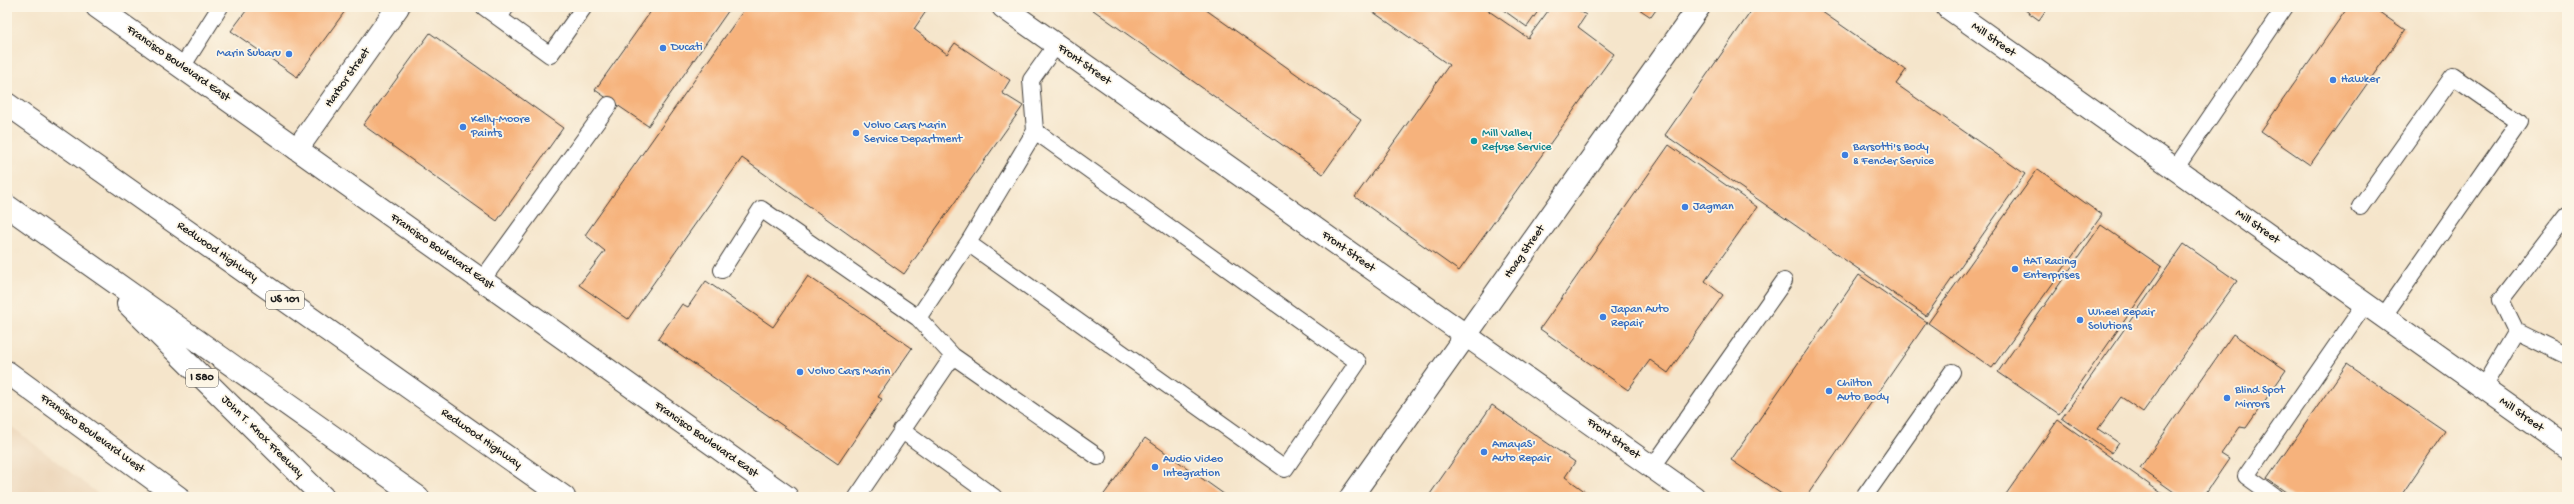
<svg xmlns="http://www.w3.org/2000/svg" width="2574" height="504" font-family="'Gochi Hand',sans-serif">
<style>
.built{fill:#edd7bb}
.building{fill:#f6b27c}
.lines{fill:none;stroke-linecap:round;stroke-linejoin:round}
.lane-casing{stroke:#3d3a36;stroke-width:18}
.street-casing{stroke:#3d3a36;stroke-width:24}
.secondary-casing{stroke:#3d3a36;stroke-width:24}
.highway-casing{stroke:#3d3a36;stroke-width:24}
.lane{stroke:#fff;stroke-width:16}
.street{stroke:#fff;stroke-width:22}
.secondary{stroke:#fff;stroke-width:22}
.highway{stroke:#fff;stroke-width:22}
.shop-dot{fill:#3f7fe0;stroke:#fcf5e5;stroke-width:1.5}
.culture-dot{fill:#0f9aa8;stroke:#fcf5e5;stroke-width:1.5}
.labels{text-anchor:middle;dominant-baseline:central;stroke-width:3.5;stroke-linejoin:round;paint-order:stroke}
.shield{fill:#fcf5e5;stroke:#5f5d58;stroke-width:1}
.shield-label{font-size:11px;font-weight:bold;fill:#1c1c1c}
.street-label{font-size:12px;fill:#1c1c1c;stroke:#fcf5e5}
.shop-label{font-size:12px;fill:#366cbe;stroke:#fcf5e5;text-anchor:start}
.culture-label{font-size:12px;fill:#0d838f;stroke:#fcf5e5;text-anchor:start}
</style>
<rect width="100%" height="100%" fill="#fcf5e5"/>
<filter id="ink" filterUnits="userSpaceOnUse"><feTurbulence type="fractalNoise" baseFrequency=".025" numOctaves="2"/><feDisplacementMap in="SourceGraphic" scale="8" xChannelSelector="R" yChannelSelector="G"/><feConvolveMatrix kernelMatrix="1 2 1 2 8 2 1 2 1" color-interpolation-filters="sRGB"/></filter>
<filter id="wash" filterUnits="userSpaceOnUse"><feTurbulence type="fractalNoise" baseFrequency=".012" numOctaves="4" result="noise"/><feDisplacementMap in="SourceGraphic" scale="16" xChannelSelector="R" yChannelSelector="G"/><feGaussianBlur stdDeviation="0.9" result="paint"/><feColorMatrix in="noise" values="0 0 0 0 0 0 0 0 0 0 0 0 0 0 0 0 0 1.4 0 .05"/><feComposite in="paint" operator="in"/></filter>
<g filter="url(#wash)">
<rect width="100%" height="100%" fill="#f5e5cb"/>
<path class="built" d="M 7,423 L 102,497 L 7,497 Z"/>
<g id="blocks">
<path class="building" d="M 249,7 L 348,7 L 297,77 L 231,31 Z
M 654,7 L 731,7 L 648,126 L 595,90 Z
M 746,7 L 929,7 L 914,29 L 947,54 L 955,43 L 1010,80 L 1002,93 L 1023,106 L 904,274 L 742,158 L 628,319 L 579,285 L 605,251 L 585,235 Z
M 1089,7 L 1202,7 L 1361,120 L 1323,174 Z
M 1366,7 L 1483,7 L 1528,38 L 1551,7 L 1574,7 L 1586,15 L 1578,27 L 1614,54 L 1459,271 L 1355,197 L 1449,65 Z
M 1499,7 L 1541,7 L 1527,27 Z
M 1636,7 L 1658,7 L 1651,17 Z
M 1754,7 L 1815,7 L 1906,70 L 1896,84 L 2025,174 L 1926,316 L 1665,135 Z
M 2021,7 L 2048,7 L 2039,20 Z
M 2348,7 L 2372,7 L 2405,30 L 2310,165 L 2261,131 Z
M 430,33 L 563,128 L 497,221 L 363,125 Z
M 1669,145 L 1757,207 L 1705,281 L 1723,295 L 1668,373 L 1650,360 L 1628,390 L 1540,329 Z
M 2038,169 L 2102,215 L 1992,368 L 1928,323 Z
M 2101,225 L 2162,267 L 2059,414 L 1998,372 Z
M 2184,244 L 2237,281 L 2143,412 L 2121,397 L 2098,429 L 2119,443 L 2112,453 L 2062,418 Z
M 1859,275 L 1927,322 L 1806,497 L 1786,497 L 1731,460 Z
M 808,276 L 912,348 L 878,397 L 882,399 L 838,464 L 658,339 L 682,304 L 688,307 L 706,281 L 773,327 Z
M 2233,334 L 2286,370 L 2246,428 L 2240,427 L 2221,454 L 2229,459 L 2203,497 L 2181,497 L 2140,468 Z
M 2347,364 L 2445,431 L 2400,497 L 2293,497 L 2267,479 Z
M 1492,405 L 1575,462 L 1565,477 L 1593,497 L 1428,497 Z
M 2058,420 L 2167,497 L 2004,497 Z
M 1145,438 L 1228,497 L 1102,497 Z"/>
</g>
</g>
<g filter="url(#ink)">
<use href="#blocks" fill-opacity="0" stroke="#3d3a36" stroke-width="1"/>
<g class="lines">
<defs>
<path id="lane" d="M 484,7 L 499,18 L 506,7
M 499,18 L 550,55 L 584,7
M 182,67 L 220,7
M 1035,131 L 1031,80 L 1056,45
M 2175,169 L 2285,7
M 2360,207 L 2453,76 L 2519,122 L 2383,317
M 722,270 L 761,209 L 918,318
M 482,280 L 609,105
M 2516,331 L 2567,356
M 953,356 L 1098,457
M 2483,387 L 2516,331 L 2501,300 L 2567,214
M 901,430 L 994,497
M 1652,468 L 1784,281
M 857,497 L 953,356 L 918,318 L 968,243 L 1035,131 L 1358,362 L 1285,469 L 968,243
M 1864,497 L 1952,372
M 2275,497 L 2246,476 L 2365,304"/>
<path id="street" d="M 1003,7 L 1694,497
M 1947,7 L 2567,447
M 297,149 L 398,7
M 1351,497 L 1699,7"/>
<path id="secondary" d="M 97,7 L 787,497
M 7,372 L 178,497"/>
<path id="highway" d="M 7,104 L 564,497
M 7,206 L 418,497
M 128,304 L 323,497"/>
</defs>
<use href="#lane" class="lane-casing"/>
<use href="#street" class="street-casing"/>
<use href="#secondary" class="secondary-casing"/>
<use href="#highway" class="highway-casing"/>
<use href="#lane" class="lane"/>
<use href="#street" class="street"/>
<use href="#secondary" class="secondary"/>
<use href="#highway" class="highway"/>
</g>
</g>
<g class="shop-dot">
<circle cx="663" cy="48" r="4"/>
<circle cx="289" cy="54" r="4"/>
<circle cx="2333" cy="80" r="4"/>
<circle cx="463" cy="127" r="4"/>
<circle cx="856" cy="133" r="4"/>
<circle cx="1845" cy="155" r="4"/>
<circle cx="1685" cy="207" r="4"/>
<circle cx="2015" cy="269" r="4"/>
<circle cx="1603" cy="317" r="4"/>
<circle cx="2080" cy="320" r="4"/>
<circle cx="800" cy="372" r="4"/>
<circle cx="1829" cy="391" r="4"/>
<circle cx="2227" cy="398" r="4"/>
<circle cx="1484" cy="452" r="4"/>
<circle cx="1155" cy="467" r="4"/>
</g>
<circle class="culture-dot" cx="1474" cy="141" r="4"/>
<g class="labels">
<g class="shield">
<rect x="266" y="291" width="38" height="18" rx="3"/>
<rect x="186" y="369" width="32" height="18" rx="3"/>
</g>
<g class="shield-label">
<text x="285" y="300">US 101</text>
<text x="202" y="378">I 580</text>
</g>
<g class="street-label">
<text transform="translate(1993 40) rotate(35)">Mill Street</text>
<text transform="translate(178 64) rotate(35)">Francisco Boulevard East</text>
<text transform="translate(1084 65) rotate(35)">Front Street</text>
<text transform="translate(348 78) rotate(-55)">Harbor Street</text>
<text transform="translate(2257 227) rotate(35)">Mill Street</text>
<text transform="translate(217 252) rotate(35)">Redwood Highway</text>
<text transform="translate(442 252) rotate(35)">Francisco Boulevard East</text>
<text transform="translate(1348 252) rotate(35)">Front Street</text>
<text transform="translate(1525 252) rotate(-55)">Hoag Street</text>
<text transform="translate(2521 415) rotate(35)">Mill Street</text>
<text transform="translate(92 434) rotate(36)">Francisco Boulevard West</text>
<text transform="translate(262 437) rotate(45)">John T. Knox Freeway</text>
<text transform="translate(481 439) rotate(35)">Redwood Highway</text>
<text transform="translate(1613 439) rotate(35)">Front Street</text>
<text transform="translate(706 440) rotate(35)">Francisco Boulevard East</text>
</g>
<g class="shop-label">
<text x="671" y="48">Ducati</text>
<text x="281" y="54" text-anchor="end">Marin Subaru</text>
<text x="2341" y="80">Hawker</text>
<text x="471" y="120">Kelly-Moore<tspan x="471" dy="14">Paints</tspan></text>
<text x="864" y="126">Volvo Cars Marin<tspan x="864" dy="14">Service Department</tspan></text>
<text x="1853" y="148">Barsotti's Body<tspan x="1853" dy="14">&amp; Fender Service</tspan></text>
<text x="1693" y="207">Jagman</text>
<text x="2023" y="262">HAT Racing<tspan x="2023" dy="14">Enterprises</tspan></text>
<text x="1611" y="310">Japan Auto<tspan x="1611" dy="14">Repair</tspan></text>
<text x="2088" y="313">Wheel Repair<tspan x="2088" dy="14">Solutions</tspan></text>
<text x="808" y="372">Volvo Cars Marin</text>
<text x="1837" y="384">Chilton<tspan x="1837" dy="14">Auto Body</tspan></text>
<text x="2235" y="391">Blind Spot<tspan x="2235" dy="14">Mirrors</tspan></text>
<text x="1492" y="445">AmayaS'<tspan x="1492" dy="14">Auto Repair</tspan></text>
<text x="1163" y="460">Audio Video<tspan x="1163" dy="14">Integration</tspan></text>
</g>
<g class="culture-label">
<text x="1482" y="134">Mill Valley<tspan x="1482" dy="14">Refuse Service</tspan></text>
</g>
</g>
<rect width="2574" height="504" fill="none" stroke="#fcf5e5" stroke-width="24"/>
</svg>
